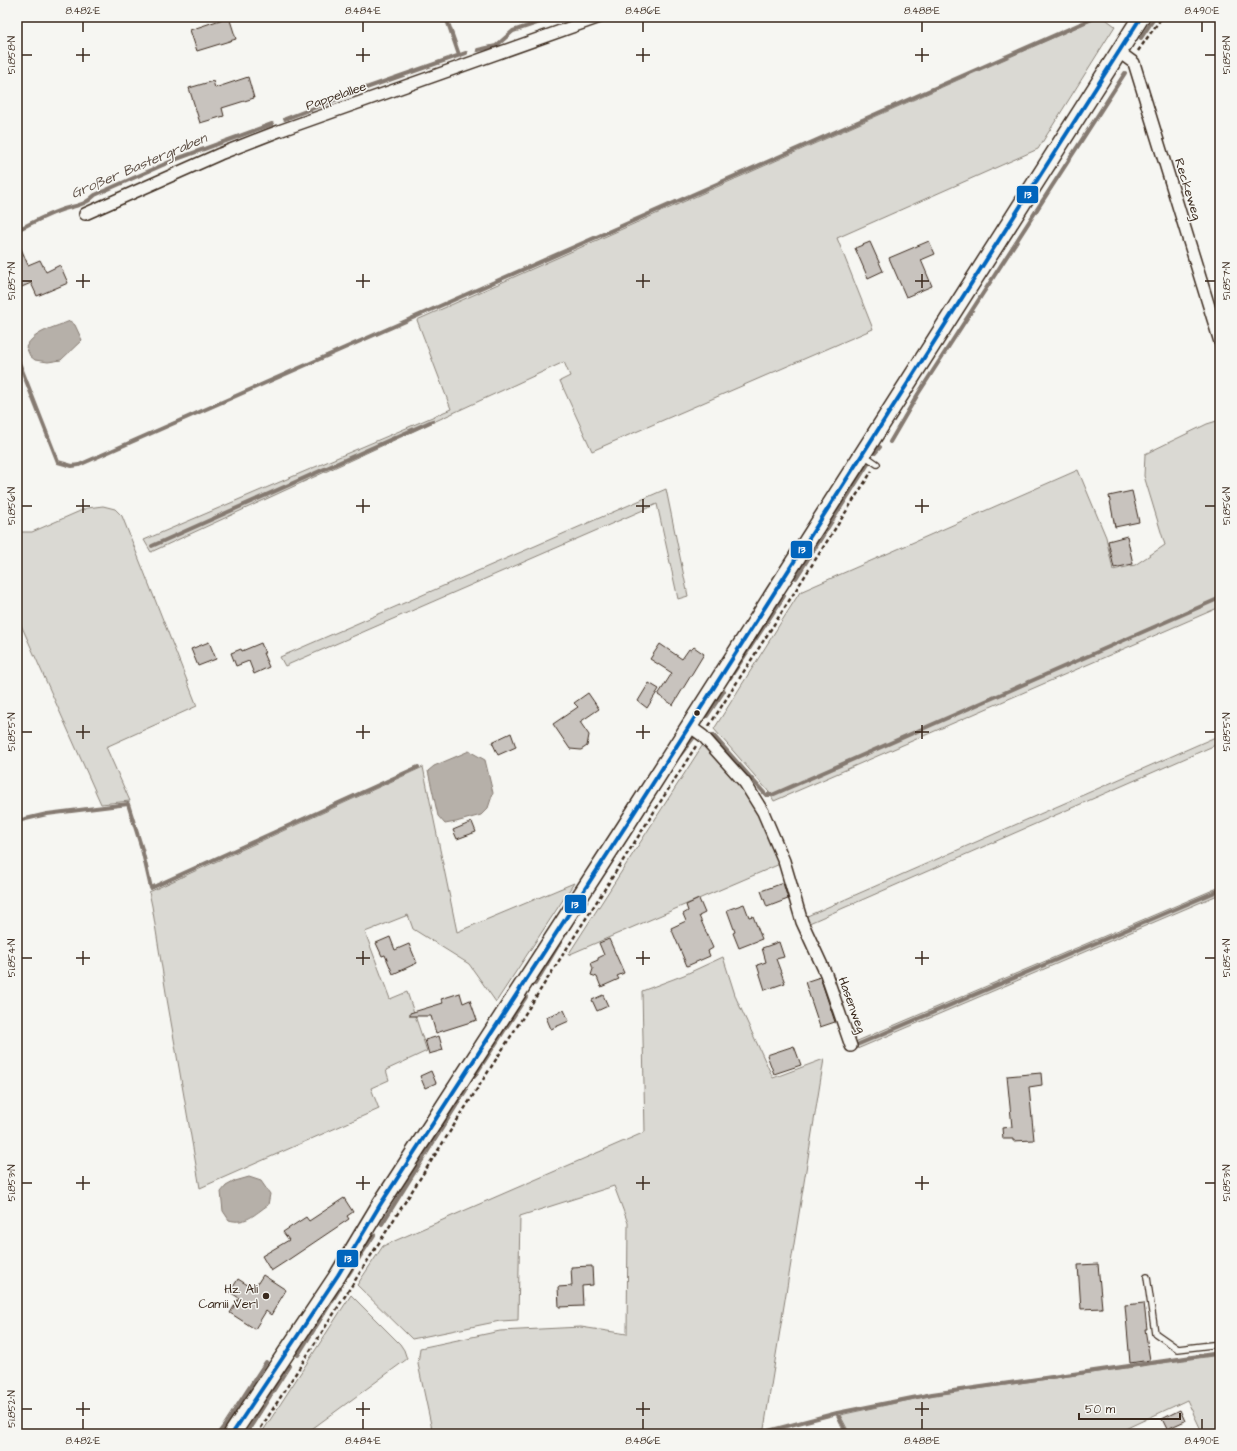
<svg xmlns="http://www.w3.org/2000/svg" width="1237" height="1451" font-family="'Architects Daughter',sans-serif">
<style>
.green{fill:#dad9d3;stroke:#8a8278}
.water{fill:#b6b0a9;stroke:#857a71}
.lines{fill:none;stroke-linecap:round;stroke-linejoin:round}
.stream{stroke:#857a71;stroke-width:4}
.building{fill:#c8c3be;stroke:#3b2a1e}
.lane-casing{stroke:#3b2a1e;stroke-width:8}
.street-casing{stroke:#3b2a1e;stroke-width:14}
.secondary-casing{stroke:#3b2a1e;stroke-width:19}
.path{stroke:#3b2a1e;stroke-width:2.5;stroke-dasharray:4 3;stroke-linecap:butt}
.lane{stroke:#f6f6f2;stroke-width:5.5}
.street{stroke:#f6f6f2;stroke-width:11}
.secondary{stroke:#f6f6f2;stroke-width:16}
.bus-1-casing{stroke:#f6f6f2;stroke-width:7}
.bus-1{stroke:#0065bd;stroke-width:4}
.ticks{fill:none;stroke:#3b2a1e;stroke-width:1.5}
.bus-dot{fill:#3b2a1e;stroke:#f6f6f2;stroke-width:1.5}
.labels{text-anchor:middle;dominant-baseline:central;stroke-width:3;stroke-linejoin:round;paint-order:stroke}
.street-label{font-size:13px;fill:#3b2a1e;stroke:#f6f6f2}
.poi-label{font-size:13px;fill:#3b2a1e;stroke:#f6f6f2;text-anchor:end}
.water-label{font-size:14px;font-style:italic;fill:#605248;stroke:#f6f6f2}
.line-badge{stroke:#f6f6f2;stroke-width:1.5}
.badge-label{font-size:11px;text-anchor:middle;font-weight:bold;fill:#fff}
.neatline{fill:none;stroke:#3b2a1e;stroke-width:1.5}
.ticks-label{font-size:10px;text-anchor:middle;fill:#3b2a1e}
</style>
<rect width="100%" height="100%" fill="#f6f6f2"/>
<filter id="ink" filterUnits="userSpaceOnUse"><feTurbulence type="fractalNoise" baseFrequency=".025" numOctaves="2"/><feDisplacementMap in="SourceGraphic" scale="8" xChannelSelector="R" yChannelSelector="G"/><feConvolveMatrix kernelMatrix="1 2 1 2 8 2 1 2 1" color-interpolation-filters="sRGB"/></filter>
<g filter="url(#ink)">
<path class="green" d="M 1100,17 L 1103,17 L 1115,26 L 1038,149 L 837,238 L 873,329 L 592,451 L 560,381 L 570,376 L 564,362 L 151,552 L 144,540 L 451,409 L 417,320 Z
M 1220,420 L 1220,607 L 774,801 L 769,792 L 714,729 L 800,592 L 1078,470 L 1106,537 L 1113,570 L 1135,565 L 1165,545 L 1144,476 L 1145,454 L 1207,424 Z
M 666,489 L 688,596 L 678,599 L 657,504 L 285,666 L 280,657 Z
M 103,506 L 115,509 L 122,516 L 197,706 L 106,747 L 130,801 L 101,804 L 17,616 L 17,532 L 32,532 L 87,508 Z
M 1220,735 L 1220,743 L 807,924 L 805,917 Z
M 704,743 L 739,784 L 761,817 L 780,864 L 568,955 Z
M 423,767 L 457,932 L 574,883 L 496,1002 L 469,964 L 413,929 L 408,915 L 365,932 L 390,999 L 407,992 L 427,1051 L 386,1070 L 389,1080 L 371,1088 L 379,1109 L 200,1188 L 167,999 L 152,906 L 149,892 Z
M 1220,887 L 1220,894 L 857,1049 L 855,1042 Z
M 723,957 L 736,998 L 773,1078 L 824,1059 L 764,1429 L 752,1432 L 751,1434 L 433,1434 L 418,1364 L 420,1348 L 500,1331 L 581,1327 L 627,1334 L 628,1223 L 614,1186 L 520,1216 L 518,1320 L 500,1321 L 412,1339 L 357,1285 L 383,1246 L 645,1132 L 642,991 L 684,975 Z
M 351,1295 L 400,1344 L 404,1350 L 407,1359 L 305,1434 L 261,1434 Z
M 1220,1355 L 1220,1434 L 1203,1434 L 1187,1400 L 1123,1430 L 1125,1434 L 850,1434 L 840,1415 L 933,1395 Z"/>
<path class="water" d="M 70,321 L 75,325 L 82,340 L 61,360 L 48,362 L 35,360 L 30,356 L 26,347 C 34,331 56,327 70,321 Z
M 469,751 L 485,760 L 493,793 L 488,808 L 481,815 L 456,822 L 445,824 L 438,816 L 428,771 L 434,766 Z
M 249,1177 L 261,1181 L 270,1194 L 268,1205 C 255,1214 245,1225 229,1220 L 223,1211 L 221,1192 L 226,1186 L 235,1181 Z"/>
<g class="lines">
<path class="stream" d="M 446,17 L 459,55
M 1141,38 L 1155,17
M 478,50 L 496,46 L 513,31 L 555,17
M 285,119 L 366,88 L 466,53
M 17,230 C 32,223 48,214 64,209 C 77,205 84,206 95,195 L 174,160 L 272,124
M 17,349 L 18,360 L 58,462 L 72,466 L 79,465 L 1096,17
M 890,442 L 918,394 L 1125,73
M 875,453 L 880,447
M 152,546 L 432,421
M 796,578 L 868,464
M 730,678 L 784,596
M 707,716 L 724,691
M 713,735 L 766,795 L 772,795 L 1220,598
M 680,755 L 694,737
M 17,821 L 47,814 L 128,804 L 142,849 L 151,888 L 418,767
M 535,984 L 571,924
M 859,1044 L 1220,890
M 474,1077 L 526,997
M 382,1224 L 466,1090
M 348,1275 L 374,1235
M 298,1355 L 340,1288
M 837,1413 L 847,1434
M 218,1434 L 225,1425 L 266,1362
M 246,1434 L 289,1366
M 756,1434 L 837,1413 L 932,1394 L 1220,1353"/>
</g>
<path class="building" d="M 229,17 L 236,39 L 197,51 L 190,30 Z
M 248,77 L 254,98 L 222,108 L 224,116 L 200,123 L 189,88 L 213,81 L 215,88 Z
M 17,239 L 28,265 L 40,260 L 46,272 L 60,265 L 68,283 L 37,296 L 31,283 L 17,289 Z
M 929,241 L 935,254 L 921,260 L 932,286 L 906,297 L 889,258 Z
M 870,242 L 883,271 L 868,278 L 855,248 Z
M 1132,491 L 1139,522 L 1115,527 L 1109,496 Z
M 1127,536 L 1133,564 L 1114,568 L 1108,541 Z
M 209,642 L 216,659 L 198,666 L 191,649 Z
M 261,643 L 265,653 L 263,653 L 269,667 L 254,674 L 249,661 L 236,666 L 231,653 L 241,649 L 242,651 Z
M 660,644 L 682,659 L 689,649 L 691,650 L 694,647 L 704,654 L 673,705 L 658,695 L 672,673 L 650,659 Z
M 649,683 L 659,689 L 647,708 L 638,701 Z
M 588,693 L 599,709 L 580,722 L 589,735 L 587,746 L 581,750 L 570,749 L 553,724 L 578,707 L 574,703 Z
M 511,733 L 516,747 L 498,755 L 492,742 Z
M 472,822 L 476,832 L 457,839 L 453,830 Z
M 783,883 L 788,899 L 767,907 L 761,891 Z
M 699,899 L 705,913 L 699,916 L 713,948 L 708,951 L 710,956 L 687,966 L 671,928 L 686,921 L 683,914 L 688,911 L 686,905 Z
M 744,904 L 749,917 L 753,916 L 762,939 L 739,948 L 733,933 L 735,932 L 727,910 Z
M 390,937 L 395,950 L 409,944 L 417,963 L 393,974 L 385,955 L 382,956 L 376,943 Z
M 609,939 L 624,973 L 617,976 L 619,979 L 601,987 L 597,977 L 591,975 L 593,969 L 591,963 L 598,960 L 598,958 L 604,955 L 599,943 Z
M 779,942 L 784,957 L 776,959 L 785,983 L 765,990 L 757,965 L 766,962 L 762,948 Z
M 820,977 L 835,1022 L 820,1027 L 805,982 Z
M 460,993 L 463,1003 L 470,1000 L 477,1020 L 436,1033 L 431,1016 L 410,1016 L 410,1013 L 443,1003 L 441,999 Z
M 603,995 L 608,1006 L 597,1011 L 592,1000 Z
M 564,1010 L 569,1021 L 551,1029 L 546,1017 Z
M 439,1036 L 443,1050 L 429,1054 L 425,1040 Z
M 794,1046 L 801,1065 L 774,1074 L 767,1055 Z
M 431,1071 L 436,1083 L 425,1088 L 420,1076 Z
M 1041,1073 L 1042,1085 L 1029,1087 L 1034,1140 L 1013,1141 L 1013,1139 L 1003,1139 L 1002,1128 L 1012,1127 L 1007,1076 Z
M 344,1198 L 353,1212 L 347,1216 L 349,1219 L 288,1260 L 271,1271 L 262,1256 L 289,1240 L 283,1232 L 306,1217 L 309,1221 Z
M 1098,1264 L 1102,1308 L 1081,1309 L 1078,1265 Z
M 592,1266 L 593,1285 L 582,1286 L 583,1306 L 559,1307 L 558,1287 L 572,1286 L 571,1267 Z
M 263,1275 L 286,1290 L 271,1315 L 266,1311 L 255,1329 L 230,1313 L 239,1298 L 230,1292 L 238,1279 L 254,1289 Z
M 1144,1303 L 1147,1329 L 1145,1329 L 1150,1360 L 1130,1363 L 1125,1305 Z
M 1180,1410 L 1185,1421 L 1167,1429 L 1162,1419 Z"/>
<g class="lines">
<defs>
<path id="lane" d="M 864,455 L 877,464
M 1147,1277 L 1155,1333 L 1178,1349 L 1220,1344"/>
<path id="street" d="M 1119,52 L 1134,63 L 1220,342
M 85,214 L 220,154 L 279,131 L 600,17
M 688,725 L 703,736 L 745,783 L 763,812 L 784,861 L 802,922 L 826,974 L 851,1046"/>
<path id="secondary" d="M 232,1434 L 338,1275 L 380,1205 L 625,827 L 1141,17"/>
</defs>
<use href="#lane" class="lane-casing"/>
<use href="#street" class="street-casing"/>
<use href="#secondary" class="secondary-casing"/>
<path class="path" d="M 1138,51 L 1162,17
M 709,726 L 872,471
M 257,1434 L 696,746"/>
<use href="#lane" class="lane"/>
<use href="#street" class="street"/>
<use href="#secondary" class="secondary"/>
<defs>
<path id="bus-1" d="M 232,1434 L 338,1275 L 380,1205 L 625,827 L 1141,17"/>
</defs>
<use href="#bus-1" class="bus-1-casing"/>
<use href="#bus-1" class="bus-1"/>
</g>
</g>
<path class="ticks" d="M 83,22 L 83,32M 363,22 L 363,32M 643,22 L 643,32M 922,22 L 922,32M 1202,22 L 1202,32M 83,48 L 83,62M 363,48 L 363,62M 643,48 L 643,62M 922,48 L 922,62M 22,55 L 32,55M 76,55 L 90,55M 356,55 L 370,55M 636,55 L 650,55M 915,55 L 929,55M 1205,55 L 1215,55M 83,274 L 83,288M 363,274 L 363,288M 643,274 L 643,288M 922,274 L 922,288M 22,281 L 32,281M 76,281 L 90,281M 356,281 L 370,281M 636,281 L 650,281M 915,281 L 929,281M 1205,281 L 1215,281M 83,499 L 83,513M 363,499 L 363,513M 643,499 L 643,513M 922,499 L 922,513M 22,506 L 32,506M 76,506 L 90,506M 356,506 L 370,506M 636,506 L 650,506M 915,506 L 929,506M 1205,506 L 1215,506M 83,725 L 83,739M 363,725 L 363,739M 643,725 L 643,739M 922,725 L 922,739M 22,732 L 32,732M 76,732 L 90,732M 356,732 L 370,732M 636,732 L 650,732M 915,732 L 929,732M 1205,732 L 1215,732M 83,951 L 83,965M 363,951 L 363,965M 643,951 L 643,965M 922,951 L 922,965M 22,958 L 32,958M 76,958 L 90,958M 356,958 L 370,958M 636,958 L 650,958M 915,958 L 929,958M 1205,958 L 1215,958M 83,1176 L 83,1190M 363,1176 L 363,1190M 643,1176 L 643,1190M 922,1176 L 922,1190M 22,1183 L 32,1183M 76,1183 L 90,1183M 356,1183 L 370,1183M 636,1183 L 650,1183M 915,1183 L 929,1183M 1205,1183 L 1215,1183M 83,1402 L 83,1416M 363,1402 L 363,1416M 643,1402 L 643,1416M 922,1402 L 922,1416M 22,1409 L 32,1409M 76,1409 L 90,1409M 356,1409 L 370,1409M 636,1409 L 650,1409M 915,1409 L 929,1409M 83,1419 L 83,1429M 363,1419 L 363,1429M 643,1419 L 643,1429M 922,1419 L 922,1429M 1202,1419 L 1202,1429"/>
<g class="bus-dot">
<circle cx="697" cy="713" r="3.5"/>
<circle cx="266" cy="1296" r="4"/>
</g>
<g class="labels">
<g class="street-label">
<text transform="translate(336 96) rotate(-19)">Pappelallee</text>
<text transform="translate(1188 189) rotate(73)">Reckeweg</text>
<text transform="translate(852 1005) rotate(70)">Hasenweg</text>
</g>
<g class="poi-label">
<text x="258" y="1289">Hz. Ali<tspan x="258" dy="15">Camii Verl</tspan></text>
</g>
<g class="water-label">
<text transform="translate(139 166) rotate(-23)">Großer Bastergraben</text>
</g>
</g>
<g class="line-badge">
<rect x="1016" y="185" width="23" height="19" rx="4" fill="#0065bd"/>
<rect x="790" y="540" width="23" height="19" rx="4" fill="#0065bd"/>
<rect x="564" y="894" width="23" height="20" rx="4" fill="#0065bd"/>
<rect x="336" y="1249" width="23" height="19" rx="4" fill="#0065bd"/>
</g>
<g class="badge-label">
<text x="1028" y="198">13</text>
<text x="802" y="553">13</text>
<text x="575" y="908">13</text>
<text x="348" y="1262">13</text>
</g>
<rect width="1237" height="1451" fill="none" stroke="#f6f6f2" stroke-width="44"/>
<path d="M1079 1413v6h101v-6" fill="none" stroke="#3b2a1e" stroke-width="2"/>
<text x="1085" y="1413" font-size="12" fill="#3b2a1e" stroke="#f6f6f2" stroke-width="3" paint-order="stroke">50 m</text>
<rect x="22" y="22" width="1193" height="1407" class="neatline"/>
<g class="ticks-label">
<text x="83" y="14">8.482°E</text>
<text x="363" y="14">8.484°E</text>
<text x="643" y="14">8.486°E</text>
<text x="922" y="14">8.488°E</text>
<text x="1202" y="14">8.490°E</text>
<text transform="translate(11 55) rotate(-90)" y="4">51.858°N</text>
<text transform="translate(1226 55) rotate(-90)" y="4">51.858°N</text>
<text transform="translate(11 281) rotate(-90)" y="4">51.857°N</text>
<text transform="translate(1226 281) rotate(-90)" y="4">51.857°N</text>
<text transform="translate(11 506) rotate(-90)" y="4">51.856°N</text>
<text transform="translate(1226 506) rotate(-90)" y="4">51.856°N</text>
<text transform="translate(11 732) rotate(-90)" y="4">51.855°N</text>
<text transform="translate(1226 732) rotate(-90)" y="4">51.855°N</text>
<text transform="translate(11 958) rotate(-90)" y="4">51.854°N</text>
<text transform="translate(1226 958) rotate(-90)" y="4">51.854°N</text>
<text transform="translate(11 1183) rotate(-90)" y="4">51.853°N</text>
<text transform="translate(1226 1183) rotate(-90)" y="4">51.853°N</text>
<text transform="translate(11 1409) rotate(-90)" y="4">51.852°N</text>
<text x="83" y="1444">8.482°E</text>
<text x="363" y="1444">8.484°E</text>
<text x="643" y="1444">8.486°E</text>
<text x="922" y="1444">8.488°E</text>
<text x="1202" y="1444">8.490°E</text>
</g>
</svg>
